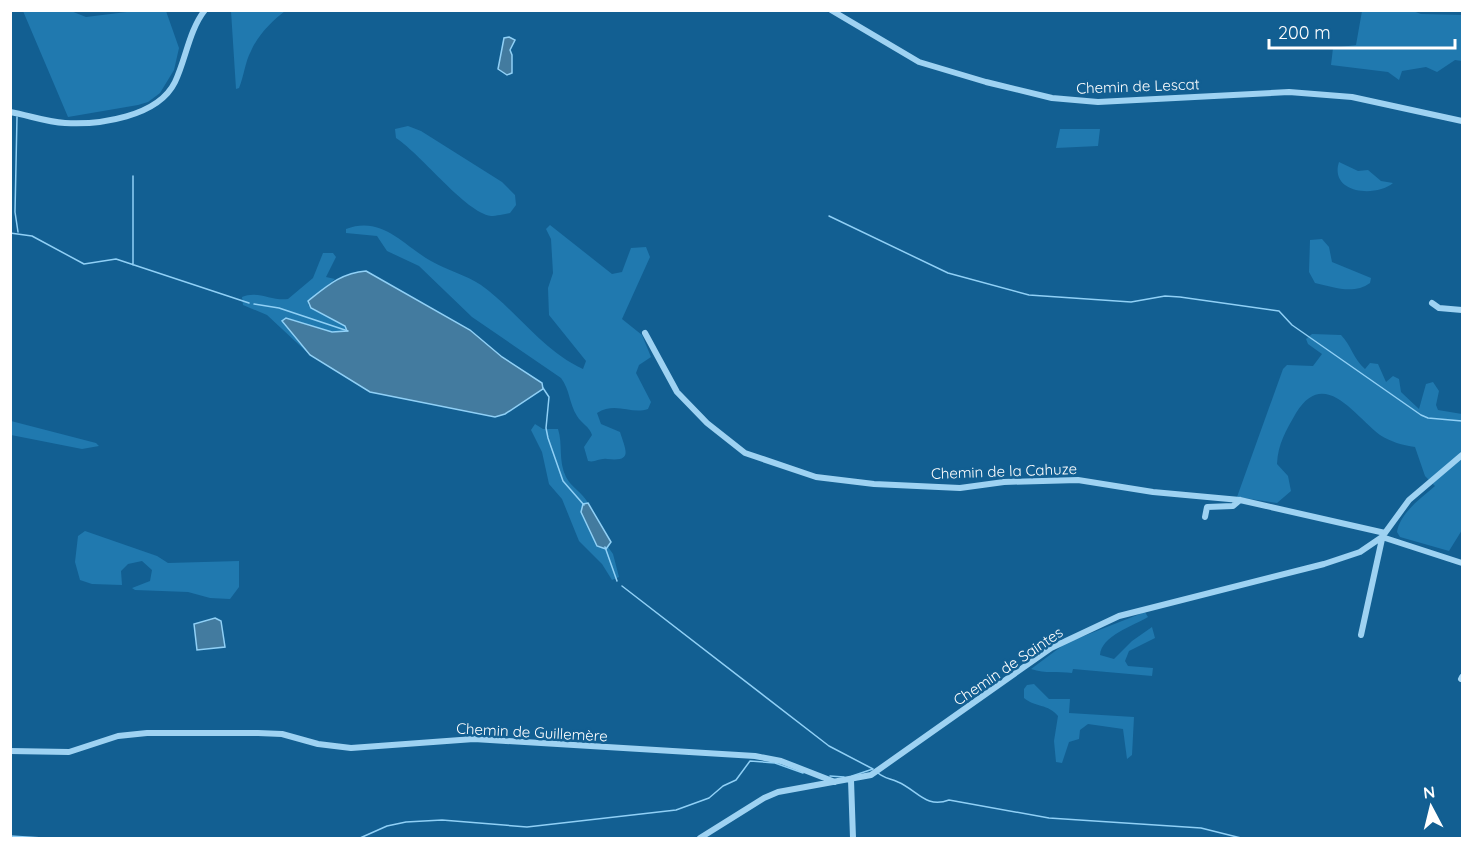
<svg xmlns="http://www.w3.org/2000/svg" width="1473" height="849" font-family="Quicksand,sans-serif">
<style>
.green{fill:#2079af}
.water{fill:#437b9f;stroke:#90d0f6;stroke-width:1.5}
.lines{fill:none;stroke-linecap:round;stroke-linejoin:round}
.stream{stroke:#90d0f6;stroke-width:1.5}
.minor{stroke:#9ed2f2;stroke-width:6}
.labels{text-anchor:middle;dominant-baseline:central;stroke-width:5;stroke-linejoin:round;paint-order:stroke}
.street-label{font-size:15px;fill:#fff;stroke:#125f92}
</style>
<rect width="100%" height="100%" fill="#125f92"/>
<path class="green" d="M 1410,10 L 1421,14 L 1462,15 L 1462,61 L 1455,60 L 1437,72 L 1426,67 L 1402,71 L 1399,80 L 1388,72 L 1331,65 L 1333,48 L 1356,45 L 1362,11 Z
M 23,11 L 71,11 L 86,17 L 135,11 L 166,11 L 179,48 L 174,70 L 160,93 L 148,102 L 138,105 L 68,117 Z
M 231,11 L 285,11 C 272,21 258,35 251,51 C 245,62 244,76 239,88 L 236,89 Z
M 408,126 L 421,131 L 502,182 L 515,195 L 516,205 L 510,213 C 504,214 496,216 491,216 C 465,212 423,156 396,138 L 395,129 Z
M 1060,129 L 1100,129 L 1098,146 L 1056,148 Z
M 1339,162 L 1358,171 L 1368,170 L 1381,181 L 1393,183 C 1375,198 1329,193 1339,162 Z
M 550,225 L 612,274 L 622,272 L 631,248 L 646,247 L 650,257 L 622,319 L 642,335 L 651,357 L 639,365 L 636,373 L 651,402 L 648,409 C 631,415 616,401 597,413 L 601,424 L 620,432 C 626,451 633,462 607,459 C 599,458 595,463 588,461 L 584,447 L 592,435 C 590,427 581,423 577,416 C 569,403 570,390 561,378 L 472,317 L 419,266 L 387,251 L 377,236 L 346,233 L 346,229 C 382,215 404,246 431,261 C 447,270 466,275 481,285 C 517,311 542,350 583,369 L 586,361 L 549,315 L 548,288 L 553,273 L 551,239 L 546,229 Z
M 1322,239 L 1329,247 L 1332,262 L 1371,278 L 1370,283 C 1354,295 1333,287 1315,283 L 1309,272 L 1310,240 Z
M 323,253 L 333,253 L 336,257 L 326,277 L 335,279 L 308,301 L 308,305 L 345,326 L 347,331 L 332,332 L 290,319 L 283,322 L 310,355 L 267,315 L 243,305 L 242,297 C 257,290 271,301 288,299 L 313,278 Z
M 1312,334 L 1341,335 C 1351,345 1354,360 1365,369 L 1370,363 L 1378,364 L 1386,382 L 1393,376 L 1399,379 L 1401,392 L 1419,409 L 1426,384 L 1433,382 L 1439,391 L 1436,405 L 1438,410 L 1462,414 L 1462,530 L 1449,551 L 1400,537 L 1397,532 C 1400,513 1421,498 1435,486 L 1425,476 L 1415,447 C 1402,445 1391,442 1380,435 C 1354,415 1324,367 1296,413 C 1286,431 1278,443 1277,464 L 1288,476 L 1291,491 L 1277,503 L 1237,497 L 1283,369 L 1287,365 L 1313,366 L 1322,354 L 1308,344 L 1306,339 Z
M 11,421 L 96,443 L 99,446 L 82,449 L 11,435 Z
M 535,424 L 543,429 L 558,429 C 563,444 558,461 566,477 C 571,487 583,493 588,503 L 583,504 L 606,549 L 608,547 L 613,554 L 619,577 L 612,580 L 602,564 L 579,541 L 562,499 L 549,484 L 542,452 L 531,430 Z
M 85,531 L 157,556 L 168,563 L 239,561 L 239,587 L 230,599 L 210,598 L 188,592 L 135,590 L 132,588 L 150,581 L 152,570 L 142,561 L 128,564 L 121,571 L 122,585 L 92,584 L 80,580 L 75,562 L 78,536 Z
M 1145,612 L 1148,617 C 1133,626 1101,636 1100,655 L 1114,659 L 1132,641 L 1152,627 L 1155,638 L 1129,651 L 1125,661 L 1128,666 L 1153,668 L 1152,676 L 1073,669 L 1072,673 C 1058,671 1046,674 1031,669 L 1066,643 Z
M 1034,684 L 1049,699 L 1070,699 L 1069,713 L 1134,717 L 1132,755 L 1127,759 L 1123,729 L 1088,724 L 1080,730 L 1079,739 L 1069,742 L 1062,763 L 1056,762 L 1054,741 L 1058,716 C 1049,704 1034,707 1024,698 L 1024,689 L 1027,685 Z"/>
<path class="water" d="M 509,37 L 515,40 L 510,50 L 512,55 L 512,73 L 507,75 L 498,69 L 504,38 Z
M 366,271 L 470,330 L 502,357 L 542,383 L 543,389 L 505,414 L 495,417 L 370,392 L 310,355 L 282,321 L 286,318 L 332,332 L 347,331 L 345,326 L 311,308 L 308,301 C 327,286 341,273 366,271 Z
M 588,503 L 611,542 L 606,549 L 597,546 L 581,512 L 583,504 Z
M 215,618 L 221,621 L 225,647 L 197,650 L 194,624 Z"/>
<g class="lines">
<path class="stream" d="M 17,117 L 15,212 L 18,232
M 133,176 L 133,265
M 829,216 L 948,273 L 1029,295 L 1131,302 L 1165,296 L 1180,297 L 1279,311 L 1292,325 L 1421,415 L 1428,418 L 1462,421
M 10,233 L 32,236 L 84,264 L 116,259 L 249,303
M 254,304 L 279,308 L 348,331
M 543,388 L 549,397 L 546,428 L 548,438 L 563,481 L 584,505
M 605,547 L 617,581
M 622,586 L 829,746 L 873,769
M 877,772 C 884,779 890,778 898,782 C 917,790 926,809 949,800 L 1049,818 L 1201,828 L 1241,838
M 830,776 L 844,777
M 852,776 L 873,769
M 10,836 L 43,838
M 360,838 L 387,826 L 406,822 L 442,820 L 527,827 L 676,810 L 709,798 L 723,786 L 736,780 L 750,761 L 775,763 L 803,773"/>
<path class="minor" d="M 831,10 L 919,62 L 986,82 L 1052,98 L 1098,102 L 1289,92 L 1352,97 L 1462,121
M 10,112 C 28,115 46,122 65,123 C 99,125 158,117 175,82 C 186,59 189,30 205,10
M 1432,303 L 1439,308 L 1462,310
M 645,333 L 677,392 L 707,423 L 745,453 L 816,477 L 874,484 L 960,488 L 1004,482 L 1078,480 L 1153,492 L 1240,500 L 1385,533
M 1205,517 L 1207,507 L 1233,506 L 1240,500
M 1382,537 L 1462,563
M 1361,635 L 1382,539
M 1461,679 L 1462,677
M 10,751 L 69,752 L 118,736 L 147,733 L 258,733 L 282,734 L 318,744 L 351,748 L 474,739 L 755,756 L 781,761 L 835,782
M 851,780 L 853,838
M 700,838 L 764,798 L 778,792 L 871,775 L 1051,648 L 1119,616 L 1324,564 L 1360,552 L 1382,537 L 1409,500 L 1462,455"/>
</g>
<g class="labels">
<g class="street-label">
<text transform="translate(1138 86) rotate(-2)">Chemin de Lescat</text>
<text transform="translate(1004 471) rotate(-2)">Chemin de la Cahuze</text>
<text transform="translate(1008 666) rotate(-34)">Chemin de Saintes</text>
<text transform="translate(532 732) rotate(3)">Chemin de Guillemère</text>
</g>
</g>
<rect width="1473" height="849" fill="none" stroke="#ffffff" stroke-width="24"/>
<g transform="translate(1431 807) rotate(353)" stroke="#125f92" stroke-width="4.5" paint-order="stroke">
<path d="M0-4.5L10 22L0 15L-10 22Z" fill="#ffffff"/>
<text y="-9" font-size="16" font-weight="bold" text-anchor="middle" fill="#ffffff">N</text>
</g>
<path d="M1269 39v9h186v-9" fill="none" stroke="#ffffff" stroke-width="3"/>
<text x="1278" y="39" font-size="18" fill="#ffffff" stroke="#125f92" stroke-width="4.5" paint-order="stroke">200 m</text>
</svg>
